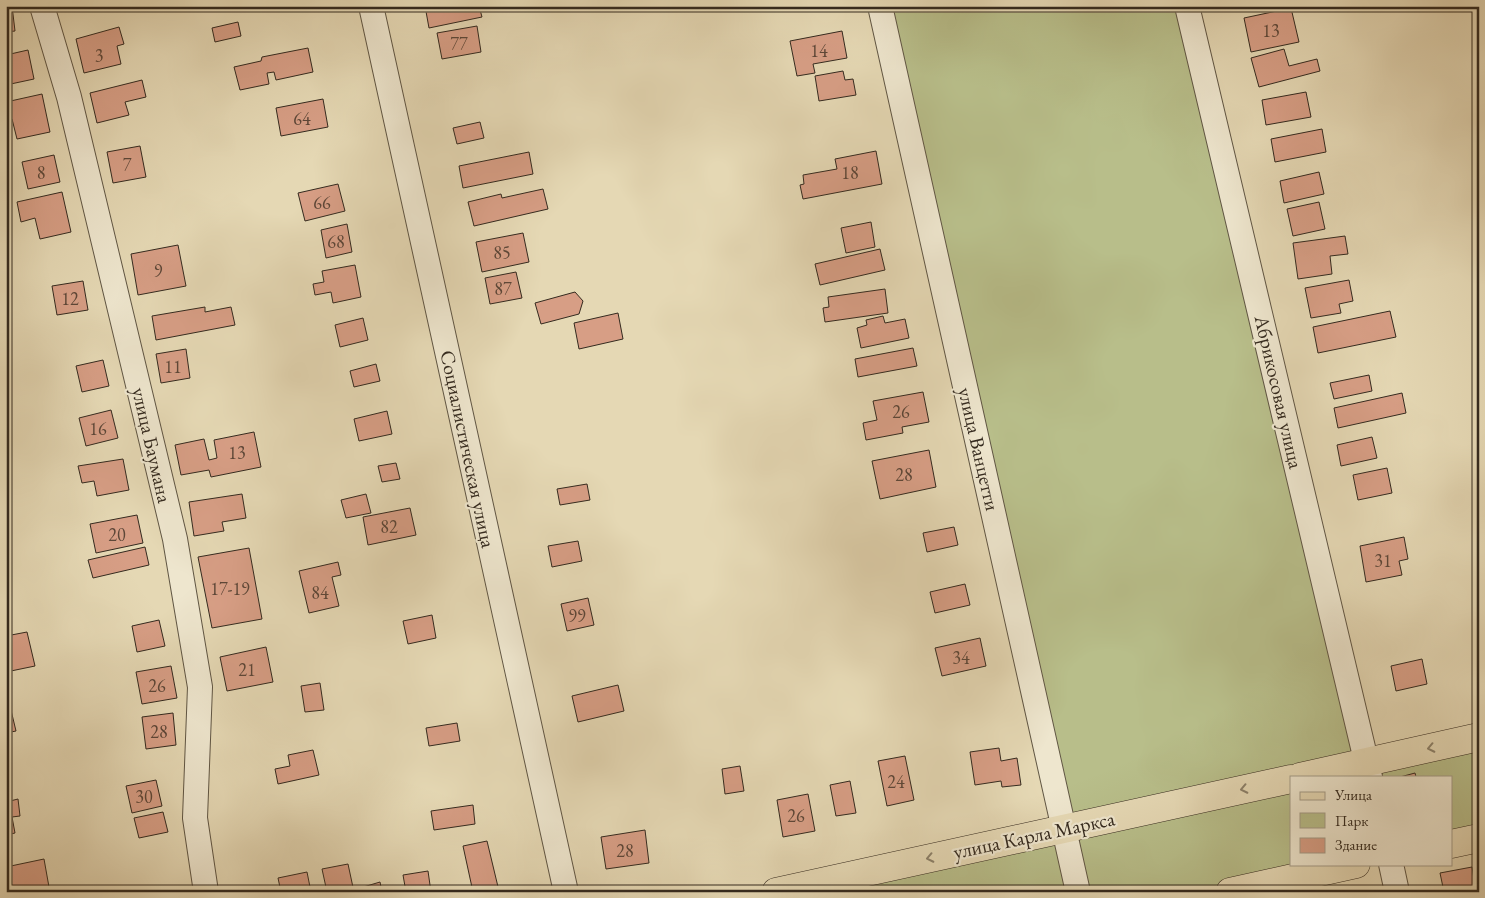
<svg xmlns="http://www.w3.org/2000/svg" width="1485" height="898" font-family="'EB Garamond',serif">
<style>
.park{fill:#b8be8a;stroke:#767454}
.building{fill:#d79e85;stroke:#342a1f}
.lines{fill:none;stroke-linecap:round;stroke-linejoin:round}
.street-casing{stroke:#605644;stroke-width:26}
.primary-casing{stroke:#342a1f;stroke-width:29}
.street{stroke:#eee6ce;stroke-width:24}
.primary{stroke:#e5d8b4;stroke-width:28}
.oneway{stroke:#8c816a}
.labels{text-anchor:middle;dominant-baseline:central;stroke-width:4.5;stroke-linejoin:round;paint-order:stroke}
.number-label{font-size:18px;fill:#5d4738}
.street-label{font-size:20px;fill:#342a1f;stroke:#eee6ce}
</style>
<rect width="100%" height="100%" fill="#e5d8b4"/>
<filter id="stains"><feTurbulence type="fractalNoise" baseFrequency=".004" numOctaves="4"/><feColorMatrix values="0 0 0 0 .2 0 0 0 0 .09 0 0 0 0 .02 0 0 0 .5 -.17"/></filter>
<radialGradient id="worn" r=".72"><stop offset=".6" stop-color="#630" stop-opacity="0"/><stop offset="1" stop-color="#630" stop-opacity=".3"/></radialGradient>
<path class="park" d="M 880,6 L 1187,6 L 1366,762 L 1479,737 L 1479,840 L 1451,846 L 1451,777 L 1291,777 L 1291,864 L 1364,864 L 1237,892 L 776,892 L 1063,829 Z"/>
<path class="building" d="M 6,6 L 12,6 L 15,31 L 6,32 Z
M 425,6 L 479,6 L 482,17 L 429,28 Z
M 1291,8 L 1299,42 L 1251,52 L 1244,18 Z
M 238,22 L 241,36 L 215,42 L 212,28 Z
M 477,26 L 481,52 L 442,59 L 437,33 Z
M 119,27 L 124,44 L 117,46 L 121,64 L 84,73 L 76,39 Z
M 842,31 L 847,58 L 813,64 L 815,73 L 797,76 L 790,41 Z
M 308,48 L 313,72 L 276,80 L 274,72 L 267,73 L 269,84 L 240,90 L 234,67 L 261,61 L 262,57 Z
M 1284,49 L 1289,66 L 1317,59 L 1320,71 L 1259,87 L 1251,58 Z
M 28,50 L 34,79 L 6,85 L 6,55 Z
M 843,71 L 845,80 L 853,79 L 856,95 L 819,101 L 815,76 Z
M 142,80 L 146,97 L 125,102 L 129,115 L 97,123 L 90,93 Z
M 1306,92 L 1311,117 L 1266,125 L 1262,100 Z
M 42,94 L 50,132 L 17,139 L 12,119 L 6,120 L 6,102 Z
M 323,99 L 328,127 L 281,136 L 276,108 Z
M 480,122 L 484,138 L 457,144 L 453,128 Z
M 1322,129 L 1326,152 L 1275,162 L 1271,139 Z
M 140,146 L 146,177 L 113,183 L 107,152 Z
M 876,151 L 882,184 L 803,199 L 800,185 L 804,184 L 803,175 L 837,169 L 835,159 Z
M 529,152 L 533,174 L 463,188 L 459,166 Z
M 54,155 L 60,182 L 28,189 L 22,162 Z
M 1319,172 L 1324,194 L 1284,203 L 1280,181 Z
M 338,184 L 345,211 L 305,221 L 298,193 Z
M 543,189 L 548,209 L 474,226 L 468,202 L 501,194 L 502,198 Z
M 62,192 L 71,232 L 40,239 L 35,218 L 21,222 L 17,202 Z
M 1319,202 L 1325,229 L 1293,236 L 1287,209 Z
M 871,222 L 875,247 L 846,253 L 841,228 Z
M 347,224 L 352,252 L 326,258 L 321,230 Z
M 523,233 L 529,262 L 482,272 L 476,242 Z
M 1345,236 L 1348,254 L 1330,256 L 1332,274 L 1298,279 L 1293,243 Z
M 178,245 L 186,286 L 138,295 L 131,254 Z
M 880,249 L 885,270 L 820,285 L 815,264 Z
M 355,265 L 361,297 L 333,303 L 331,292 L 315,295 L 313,284 L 324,282 L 322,271 Z
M 516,272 L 522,298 L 490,304 L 485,278 Z
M 1349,280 L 1353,301 L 1339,304 L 1341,313 L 1311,318 L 1305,288 Z
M 83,281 L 88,310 L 57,315 L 52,286 Z
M 885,289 L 888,313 L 825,322 L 823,308 L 829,307 L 828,297 Z
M 575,292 L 583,301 L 579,314 L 541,324 L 535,303 Z
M 205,307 L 205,312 L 231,307 L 235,325 L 156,340 L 152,316 Z
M 1390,311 L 1396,337 L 1318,353 L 1313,327 Z
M 618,313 L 623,339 L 579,349 L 574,323 Z
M 883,316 L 885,323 L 905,319 L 909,338 L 861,348 L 857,328 L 867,325 L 866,320 Z
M 363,318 L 368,340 L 340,347 L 335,325 Z
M 913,348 L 917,366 L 858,377 L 855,359 Z
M 186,349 L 190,378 L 161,383 L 156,354 Z
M 103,360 L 109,386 L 82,392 L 76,366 Z
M 376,364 L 380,381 L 354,387 L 350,371 Z
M 1369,375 L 1372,391 L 1334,399 L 1330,383 Z
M 923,392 L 929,422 L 902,427 L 903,433 L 866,440 L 863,423 L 877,420 L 873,401 Z
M 1402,393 L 1406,413 L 1338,428 L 1334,408 Z
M 111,410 L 118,438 L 86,446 L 79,418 Z
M 387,411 L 392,434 L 359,441 L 354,419 Z
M 254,432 L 261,467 L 211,477 L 209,470 L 181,475 L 175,445 L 204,439 L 209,460 L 217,458 L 214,440 Z
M 1372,437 L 1377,458 L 1341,466 L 1337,445 Z
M 929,450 L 936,487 L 880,499 L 872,461 Z
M 123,459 L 129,490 L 97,496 L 94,481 L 82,483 L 78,466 Z
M 396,463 L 400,479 L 382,482 L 378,466 Z
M 1387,468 L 1392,493 L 1358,500 L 1353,475 Z
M 587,484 L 590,500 L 560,505 L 557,489 Z
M 242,494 L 246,518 L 222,522 L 224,531 L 194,536 L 189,502 Z
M 366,494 L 371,513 L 346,518 L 341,500 Z
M 410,508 L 416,535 L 368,545 L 363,517 Z
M 137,515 L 143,543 L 96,553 L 90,524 Z
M 954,527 L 958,545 L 927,552 L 923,533 Z
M 1404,537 L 1408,559 L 1399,561 L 1402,575 L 1366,582 L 1360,546 Z
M 578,541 L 582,561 L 552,567 L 548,546 Z
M 145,547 L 149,565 L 93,578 L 88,560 Z
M 249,548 L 262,619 L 212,628 L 198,557 Z
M 338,562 L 341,575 L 332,577 L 339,606 L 309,613 L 299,571 Z
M 965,584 L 970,605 L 935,613 L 930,592 Z
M 588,598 L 594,625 L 567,631 L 561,604 Z
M 432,615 L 436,638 L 408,644 L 403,621 Z
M 159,620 L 165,646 L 137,652 L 132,626 Z
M 27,632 L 35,666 L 6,672 L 6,636 Z
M 980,638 L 986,666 L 942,676 L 935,648 Z
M 266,647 L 273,682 L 227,691 L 220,657 Z
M 1422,659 L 1427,684 L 1396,691 L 1391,666 Z
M 171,666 L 177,698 L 142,704 L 136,672 Z
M 320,683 L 324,710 L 305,712 L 301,686 Z
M 618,685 L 624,711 L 578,722 L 572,696 Z
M 6,706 L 10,706 L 16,731 L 6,733 Z
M 173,713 L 176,745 L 146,749 L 142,717 Z
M 457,723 L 460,741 L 429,746 L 426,728 Z
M 999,748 L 1001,761 L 1017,758 L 1021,785 L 1002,787 L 1001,781 L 975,785 L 970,752 Z
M 313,750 L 319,775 L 278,784 L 275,769 L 290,766 L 288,755 Z
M 905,756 L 914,800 L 887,806 L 878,761 Z
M 740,766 L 744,791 L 725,794 L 722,769 Z
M 1415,773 L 1416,777 L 1400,777 Z
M 156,780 L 162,806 L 132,813 L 126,786 Z
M 850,781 L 856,813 L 836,816 L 830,785 Z
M 808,794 L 815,831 L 783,837 L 777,800 Z
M 18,799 L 20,816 L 12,817 L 15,833 L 6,835 L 6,802 Z
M 473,805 L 475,824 L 434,830 L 431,811 Z
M 163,812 L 168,832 L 139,838 L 134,818 Z
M 645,830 L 649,863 L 606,869 L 601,837 Z
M 487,841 L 499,891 L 473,892 L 463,846 Z
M 44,859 L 49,887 L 24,892 L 6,892 L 6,867 Z
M 348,864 L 354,892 L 327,892 L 322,869 Z
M 1472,867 L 1476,892 L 1444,892 L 1440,873 Z
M 428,871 L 431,892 L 406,892 L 403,875 Z
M 307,872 L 311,892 L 281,892 L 278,878 Z
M 380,882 L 382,892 L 361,892 L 360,888 Z"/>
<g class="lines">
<defs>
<path id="street" d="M 42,6 L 69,97 L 175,539 L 200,687 L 195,818 L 206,892
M 371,6 L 566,892
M 880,6 L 1078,892
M 1187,6 L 1370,777
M 1391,864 L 1397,892"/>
<path id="primary" d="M 1300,777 L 1479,737
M 1451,844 L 1479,838
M 776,892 L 1291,779
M 1230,892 L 1356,864"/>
</defs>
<use href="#street" class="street-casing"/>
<use href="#primary" class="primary-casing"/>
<use href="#street" class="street"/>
<use href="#primary" class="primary"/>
</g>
<defs><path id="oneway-chevron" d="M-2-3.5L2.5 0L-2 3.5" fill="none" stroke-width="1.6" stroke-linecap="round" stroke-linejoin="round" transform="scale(1.25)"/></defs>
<g class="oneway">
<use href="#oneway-chevron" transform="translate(1431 748) rotate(168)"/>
<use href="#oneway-chevron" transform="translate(1244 789) rotate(168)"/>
<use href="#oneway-chevron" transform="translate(930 858) rotate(168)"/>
</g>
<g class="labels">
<g class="number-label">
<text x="1271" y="30">13</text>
<text x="459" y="43">77</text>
<text x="819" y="50">14</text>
<text x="99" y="55">3</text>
<text x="302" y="118">64</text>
<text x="127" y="164">7</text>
<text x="41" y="172">8</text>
<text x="850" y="172">18</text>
<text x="322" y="202">66</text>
<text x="336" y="241">68</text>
<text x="502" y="252">85</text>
<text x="158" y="270">9</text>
<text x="503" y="288">87</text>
<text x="70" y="298">12</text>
<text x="173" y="366">11</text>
<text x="901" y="411">26</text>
<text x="98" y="428">16</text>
<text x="237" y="452">13</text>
<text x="904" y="474">28</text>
<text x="389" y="526">82</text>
<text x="117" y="534">20</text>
<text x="1383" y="560">31</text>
<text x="230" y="588">17-19</text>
<text x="320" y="592">84</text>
<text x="577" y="615">99</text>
<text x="961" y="657">34</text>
<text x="247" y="669">21</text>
<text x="157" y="685">26</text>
<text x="159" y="731">28</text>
<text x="896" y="781">24</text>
<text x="144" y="796">30</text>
<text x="796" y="815">26</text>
<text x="625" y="850">28</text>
</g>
<g class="street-label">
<text transform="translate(1279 392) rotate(77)">Абрикосовая улица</text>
<text transform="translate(152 445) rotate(77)">улица Баумана</text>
<text transform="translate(468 449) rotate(78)">Социалистическая улица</text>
<text transform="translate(979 449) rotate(77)">улица Ванцетти</text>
<text transform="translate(1034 835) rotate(-12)">улица Карла Маркса</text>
</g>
</g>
<rect width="1485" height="898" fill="none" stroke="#e5d8b4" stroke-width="25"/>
<rect x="8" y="8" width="1470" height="883" fill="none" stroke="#342a1f" stroke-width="2.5"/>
<rect x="12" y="12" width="1460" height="873" fill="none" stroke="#342a1f"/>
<rect x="1290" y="776" width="162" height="90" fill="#eee6ce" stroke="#a49b88"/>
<rect x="1300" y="792" width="25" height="8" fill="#e5d8b4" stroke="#a49b88"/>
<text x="1335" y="800" font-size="15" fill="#342a1f">Улица</text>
<rect x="1300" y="813" width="25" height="15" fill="#b8be8a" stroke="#a49b88"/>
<text x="1335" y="826" font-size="15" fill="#342a1f">Парк</text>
<rect x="1300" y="838" width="25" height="15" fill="#d79e85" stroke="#a49b88"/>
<text x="1335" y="850" font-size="15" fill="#342a1f">Здание</text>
<rect width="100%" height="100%" filter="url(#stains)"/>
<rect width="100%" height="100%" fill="url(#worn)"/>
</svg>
